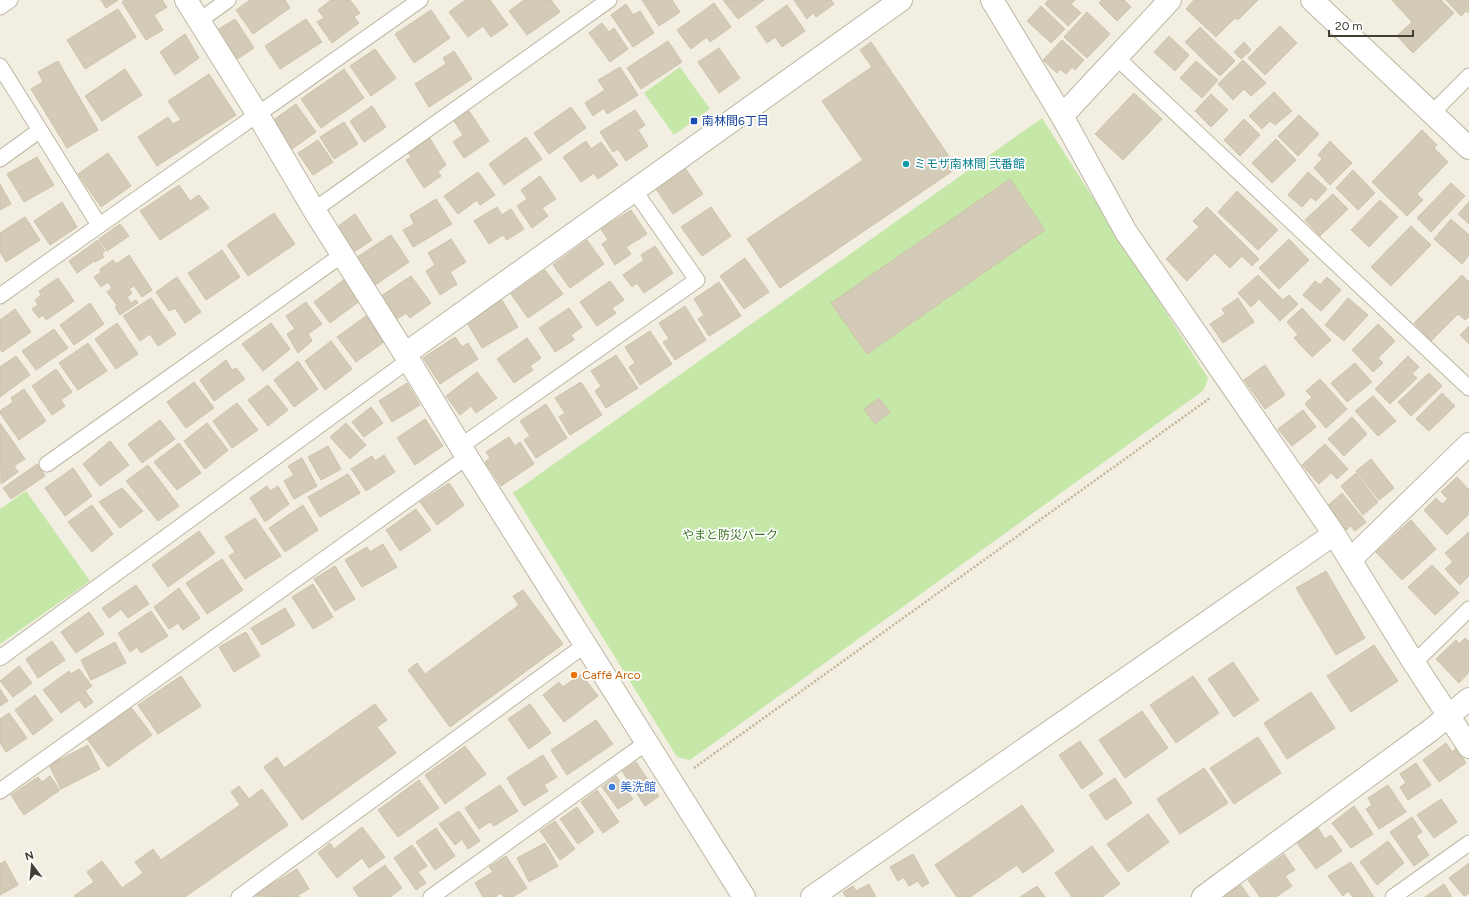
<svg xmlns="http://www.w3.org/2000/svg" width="1469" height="897" font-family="Figtree,'Noto Sans JP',sans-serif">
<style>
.green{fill:#c5e8a8}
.building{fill:#d3cbb7;stroke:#cec3aa}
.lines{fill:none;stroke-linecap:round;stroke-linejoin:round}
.lane-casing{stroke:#bdb7a4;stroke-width:17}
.street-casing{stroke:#bdb7a4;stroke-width:24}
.path{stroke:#bfb495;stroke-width:2.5;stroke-dasharray:2 2;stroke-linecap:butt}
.lane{stroke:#fff;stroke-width:15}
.street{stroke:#fff;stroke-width:22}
.transit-dot{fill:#1a4fb4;stroke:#fff;stroke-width:1.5}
.culture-dot{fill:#0f9aa8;stroke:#fff;stroke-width:1.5}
.food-dot{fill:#e8710a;stroke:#fff;stroke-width:1.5}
.shop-dot{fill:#3f7fe0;stroke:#fff;stroke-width:1.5}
.labels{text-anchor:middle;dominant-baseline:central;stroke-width:3.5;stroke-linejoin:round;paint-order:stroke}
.transit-label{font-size:12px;fill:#164399;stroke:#fff;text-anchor:start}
.culture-label{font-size:12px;fill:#0d838f;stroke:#fff;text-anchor:start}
.park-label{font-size:12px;fill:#3c7525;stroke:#fff}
.food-label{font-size:12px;fill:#c56008;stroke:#fff;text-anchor:start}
.shop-label{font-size:12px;fill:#366cbe;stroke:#fff;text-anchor:start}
</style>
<rect width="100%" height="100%" fill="#f2eee1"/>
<path class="green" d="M 680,67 L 710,109 L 674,135 L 644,93 Z
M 1042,118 L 1208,378 L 1204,390 L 690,760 L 677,757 L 513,493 Z
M 26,491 L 90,581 L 0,644 L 0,509 Z"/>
<path class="building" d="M 101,0 L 118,0 L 106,8 Z
M 125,0 L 162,0 L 167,7 L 154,15 L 163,30 L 146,40 L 122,2 Z
M 250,0 L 285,0 L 290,8 L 253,34 L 236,10 Z
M 331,0 L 350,0 L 360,13 L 354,17 L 359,23 L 332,43 L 317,22 L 324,18 L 318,10 Z
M 465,0 L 490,0 L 508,25 L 491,37 L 483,26 L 468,37 L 449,12 Z
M 524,0 L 551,0 L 560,12 L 527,35 L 509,11 Z
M 642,0 L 672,0 L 680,12 L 659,26 Z
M 723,0 L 764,0 L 738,19 Z
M 794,0 L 831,0 L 834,4 L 816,17 L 813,13 L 807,19 Z
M 1048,0 L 1075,0 L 1071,4 L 1081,13 L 1068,26 L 1045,4 Z
M 1102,0 L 1124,0 L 1131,7 L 1117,21 L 1099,3 Z
M 1194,0 L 1258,0 L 1239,19 L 1234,19 L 1216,37 L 1186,9 Z
M 1392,0 L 1441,0 L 1454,13 L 1413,53 L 1397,36 L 1412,22 Z
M 1446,0 L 1469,0 L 1469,13 L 1466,11 L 1461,16 Z
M 714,3 L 731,27 L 710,42 L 707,37 L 691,49 L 677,30 Z
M 626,4 L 633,15 L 640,11 L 654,33 L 633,47 L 611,15 Z
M 787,5 L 805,31 L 782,47 L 775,37 L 767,43 L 756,27 Z
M 1041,6 L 1065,29 L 1051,43 L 1027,21 Z
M 118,9 L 136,37 L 85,69 L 67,40 Z
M 431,10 L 450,38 L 414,63 L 395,34 Z
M 1087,12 L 1110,34 L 1087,58 L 1064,37 Z
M 235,19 L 254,48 L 233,62 L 214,32 Z
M 306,19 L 322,42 L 280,69 L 265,46 Z
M 602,23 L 609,32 L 614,28 L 628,49 L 610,62 L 589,33 Z
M 1280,26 L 1297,43 L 1265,75 L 1248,58 Z
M 1200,27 L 1235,61 L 1220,76 L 1185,42 Z
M 185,34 L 199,58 L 175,75 L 160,52 Z
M 1169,36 L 1189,55 L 1175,71 L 1154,52 Z
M 1062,40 L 1084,60 L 1075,70 L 1072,67 L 1066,74 L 1060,69 L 1057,73 L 1043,60 Z
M 668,41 L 682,62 L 641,89 L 627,68 Z
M 871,42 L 957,168 L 780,288 L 747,239 L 863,160 L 822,101 L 872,67 L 860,50 Z
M 1244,42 L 1251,50 L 1241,59 L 1234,52 Z
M 719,48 L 740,78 L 719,93 L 698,62 Z
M 375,49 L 396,78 L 371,96 L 350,66 Z
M 454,51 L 472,79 L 429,107 L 415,84 L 446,64 L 443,58 Z
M 1243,60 L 1266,83 L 1251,96 L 1244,89 L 1233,100 L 1218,84 Z
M 58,61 L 98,130 L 67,148 L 31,89 L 43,82 L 38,72 Z
M 1196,61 L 1218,80 L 1202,98 L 1180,78 Z
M 620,67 L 638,95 L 607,114 L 604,108 L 593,116 L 585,103 L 605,90 L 598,80 Z
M 125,69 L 142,95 L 102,121 L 85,96 Z
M 344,69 L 364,98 L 321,128 L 301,99 Z
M 209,74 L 236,115 L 157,166 L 138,137 L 168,117 L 173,124 L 181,120 L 168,101 Z
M 1274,92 L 1292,111 L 1275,125 L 1270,121 L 1262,129 L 1249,116 Z
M 1134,93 L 1162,119 L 1123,160 L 1095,134 Z
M 1211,94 L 1228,110 L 1211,127 L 1195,111 Z
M 296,104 L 316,132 L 292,149 L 272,121 Z
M 372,106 L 386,127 L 364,142 L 350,121 Z
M 571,107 L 586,128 L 549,154 L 534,133 Z
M 635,110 L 645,125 L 638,130 L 648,146 L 626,161 L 618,149 L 613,152 L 600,132 Z
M 469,111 L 489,141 L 464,158 L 453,142 L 463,135 L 454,121 Z
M 1299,115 L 1319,134 L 1298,156 L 1278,136 Z
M 1244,119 L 1260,135 L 1240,156 L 1224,140 Z
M 344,122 L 358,144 L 334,159 L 320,137 Z
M 1422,130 L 1437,145 L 1434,148 L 1448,162 L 1417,194 L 1423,200 L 1407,216 L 1372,182 Z
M 429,137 L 446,165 L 438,171 L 441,176 L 424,188 L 406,160 L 411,157 L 407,151 Z
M 526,137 L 542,159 L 504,185 L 489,164 Z
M 1276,139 L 1296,160 L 1272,183 L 1252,163 Z
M 318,140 L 333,162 L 313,175 L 298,153 Z
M 586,141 L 591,149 L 601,142 L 618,165 L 598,179 L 594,173 L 581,182 L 563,157 Z
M 1330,141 L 1352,163 L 1330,185 L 1314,168 L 1322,159 L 1318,155 Z
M 108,153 L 131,186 L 101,207 L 78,174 Z
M 37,157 L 54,185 L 24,202 L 7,174 Z
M 683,165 L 703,194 L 673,214 L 654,186 Z
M 1353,170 L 1375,193 L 1358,210 L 1336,188 Z
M 478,172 L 495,195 L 480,205 L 477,200 L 458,214 L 444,196 Z
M 1308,172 L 1327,189 L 1316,201 L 1311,197 L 1302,207 L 1288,195 Z
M 540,176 L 556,199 L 542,208 L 548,216 L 532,228 L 517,206 L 527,199 L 521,190 Z
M 1010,179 L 1045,230 L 867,354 L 831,303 Z
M 1451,183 L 1465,196 L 1431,232 L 1417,218 Z
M 0,184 L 11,204 L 0,210 Z
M 179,185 L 190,201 L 199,195 L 209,208 L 160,240 L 140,211 Z
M 1237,191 L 1278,230 L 1258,250 L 1218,212 Z
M 1333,194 L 1348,209 L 1320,236 L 1305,220 Z
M 436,199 L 452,224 L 413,247 L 403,230 L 414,224 L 410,215 Z
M 1380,200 L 1398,217 L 1369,247 L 1351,230 Z
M 62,202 L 77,227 L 50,245 L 34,221 Z
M 1469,202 L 1469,224 L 1458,214 Z
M 497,207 L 502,215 L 511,209 L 524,229 L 507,240 L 503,235 L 489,244 L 474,221 Z
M 711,207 L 731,236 L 702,256 L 681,227 Z
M 1207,207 L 1259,259 L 1252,266 L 1242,256 L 1230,268 L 1215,253 L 1187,281 L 1166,259 L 1199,227 L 1193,221 Z
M 631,210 L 647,234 L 626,247 L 631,254 L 615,265 L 602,244 L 608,240 L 601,229 Z
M 274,213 L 295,244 L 248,276 L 227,245 Z
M 355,214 L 372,240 L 354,252 L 337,227 Z
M 25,217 L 40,240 L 6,262 L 0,252 L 0,233 Z
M 1451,219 L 1469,235 L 1469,255 L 1462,264 L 1434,239 Z
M 120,224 L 129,236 L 107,251 L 99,239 Z
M 1411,226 L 1431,245 L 1391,286 L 1371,267 Z
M 391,235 L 409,262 L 375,285 L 357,257 Z
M 451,239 L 466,262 L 450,272 L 457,284 L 440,295 L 426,271 L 435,265 L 428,253 Z
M 1289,239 L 1309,260 L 1279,289 L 1259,268 Z
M 98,240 L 105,251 L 102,254 L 104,257 L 95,262 L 94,261 L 77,273 L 69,261 Z
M 587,240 L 604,264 L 570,288 L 553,265 Z
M 655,246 L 673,273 L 644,293 L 637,283 L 632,287 L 623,275 L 644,260 L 641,255 Z
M 222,250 L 240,277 L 206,300 L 188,273 Z
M 129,255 L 152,290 L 142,297 L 134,286 L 129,289 L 132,293 L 127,297 L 131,303 L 136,300 L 138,303 L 120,315 L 115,307 L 117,305 L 107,292 L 112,288 L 108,282 L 101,287 L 94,277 L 101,272 L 100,269 L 113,260 L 116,264 Z
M 745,258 L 769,292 L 744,309 L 720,276 Z
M 545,270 L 563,294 L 528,318 L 511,294 Z
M 1258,275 L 1283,300 L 1289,295 L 1298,304 L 1280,321 L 1259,299 L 1251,307 L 1238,293 Z
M 1462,275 L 1469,282 L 1469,317 L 1465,320 L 1458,314 L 1431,341 L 1414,323 Z
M 411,276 L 431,303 L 410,318 L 406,313 L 397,319 L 381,296 Z
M 177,277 L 201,312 L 185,323 L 175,308 L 169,311 L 156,292 Z
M 1327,277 L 1341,290 L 1321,311 L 1303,295 L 1315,281 L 1320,285 Z
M 58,278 L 74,301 L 46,320 L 43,315 L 39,318 L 32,309 L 38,305 L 35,300 L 41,295 L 39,291 Z
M 345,279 L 361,300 L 330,323 L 314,302 Z
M 610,281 L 624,300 L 612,308 L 616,313 L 597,326 L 580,302 Z
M 719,282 L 741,316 L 709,336 L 698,319 L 704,315 L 694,299 Z
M 151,298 L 176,334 L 158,346 L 150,334 L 140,341 L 123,316 Z
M 1238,298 L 1254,322 L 1223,343 L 1210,324 L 1225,314 L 1222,309 Z
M 1348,298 L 1368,315 L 1344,341 L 1325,325 Z
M 502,300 L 518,327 L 482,348 L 466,321 Z
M 306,302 L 322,324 L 308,334 L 312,341 L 298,353 L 287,334 L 295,329 L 286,316 Z
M 90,303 L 104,324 L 74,345 L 60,325 Z
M 685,306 L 706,340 L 675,360 L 663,342 L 669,339 L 659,323 Z
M 569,308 L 582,327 L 571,335 L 574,340 L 555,352 L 539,328 Z
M 1302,308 L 1331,340 L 1312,357 L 1294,338 L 1298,335 L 1287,322 Z
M 15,309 L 31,332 L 2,352 L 0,349 L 0,320 Z
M 366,316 L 384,342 L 356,362 L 337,337 Z
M 117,323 L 138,354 L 116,369 L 95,339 Z
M 271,323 L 290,349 L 263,371 L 242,344 Z
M 1378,324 L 1395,341 L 1378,358 L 1383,363 L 1373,372 L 1352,350 Z
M 1469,326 L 1469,344 L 1460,335 Z
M 54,329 L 68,348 L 36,370 L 22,351 Z
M 650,331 L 672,364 L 640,385 L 629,367 L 635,363 L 625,347 Z
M 455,337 L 462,347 L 468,343 L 478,359 L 440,384 L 423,358 Z
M 527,338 L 541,358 L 530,366 L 533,370 L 514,383 L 497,359 Z
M 331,341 L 352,369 L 325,390 L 305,361 Z
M 88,343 L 107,371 L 78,390 L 59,363 Z
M 616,355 L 638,388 L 606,408 L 595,391 L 601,386 L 591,371 Z
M 16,356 L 30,375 L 0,397 L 0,367 Z
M 1408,356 L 1419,367 L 1412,374 L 1417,378 L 1390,404 L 1375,389 Z
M 226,360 L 232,370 L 236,368 L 245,379 L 214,401 L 200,380 Z
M 298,361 L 318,389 L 294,407 L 274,380 Z
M 1355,363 L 1372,382 L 1347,402 L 1331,383 Z
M 1265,365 L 1285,395 L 1265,409 L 1244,380 Z
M 56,369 L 72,392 L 61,400 L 65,406 L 52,415 L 32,386 Z
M 477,372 L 497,398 L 476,413 L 471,406 L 460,415 L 446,396 Z
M 1429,373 L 1442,386 L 1411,416 L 1398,402 Z
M 1320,379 L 1347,409 L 1326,428 L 1305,404 L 1312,397 L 1306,391 Z
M 194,382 L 214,408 L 186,428 L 167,402 Z
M 581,382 L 602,415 L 570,435 L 559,417 L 565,413 L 555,398 Z
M 407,383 L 420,405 L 392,422 L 379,401 Z
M 268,385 L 288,410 L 268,426 L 248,400 Z
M 24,389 L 46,421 L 19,440 L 0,413 L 0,411 L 13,402 L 11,398 Z
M 1442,393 L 1455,406 L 1429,431 L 1416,419 Z
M 1373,396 L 1396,421 L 1378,436 L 1355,411 Z
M 879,398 L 890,412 L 875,424 L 864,409 Z
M 237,403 L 258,430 L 232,448 L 213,421 Z
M 546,404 L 567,438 L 536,458 L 524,440 L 530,436 L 520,421 Z
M 371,407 L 383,423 L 364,437 L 352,422 Z
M 1303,410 L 1316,427 L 1292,446 L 1278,429 Z
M 1352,417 L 1367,434 L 1344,456 L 1328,439 Z
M 425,419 L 443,446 L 415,465 L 397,438 Z
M 160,420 L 175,439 L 142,463 L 128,444 Z
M 0,423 L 25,459 L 14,466 L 18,472 L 1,484 Z
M 207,423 L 228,450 L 205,469 L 184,441 Z
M 346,423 L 366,445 L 350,459 L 330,437 Z
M 509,437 L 515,446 L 520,442 L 534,464 L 501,486 L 485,462 L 490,458 L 486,452 Z
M 110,441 L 129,465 L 100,486 L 83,464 Z
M 179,443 L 201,473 L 177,490 L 154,462 Z
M 1325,444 L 1348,469 L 1337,479 L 1331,473 L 1319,484 L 1302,465 Z
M 328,446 L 341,469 L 321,480 L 308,457 Z
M 384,455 L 395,472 L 366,491 L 351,469 L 372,456 L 375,461 Z
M 302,458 L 317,486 L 294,499 L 284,481 L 294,475 L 288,466 Z
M 1371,459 L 1394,488 L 1379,500 L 1356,471 Z
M 37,464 L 45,476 L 11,499 L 3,488 Z
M 148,465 L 179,506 L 158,521 L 126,481 Z
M 73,468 L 92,496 L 65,516 L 45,488 Z
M 1356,473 L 1378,502 L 1363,515 L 1341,486 Z
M 348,474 L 360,493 L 320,517 L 308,497 Z
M 1457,477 L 1469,490 L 1469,514 L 1447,535 L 1424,510 L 1436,498 L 1442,504 L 1448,499 L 1441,492 Z
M 449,483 L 464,505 L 437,525 L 420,502 Z
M 267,486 L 270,491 L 278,486 L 289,504 L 265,522 L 250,498 Z
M 122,488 L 143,511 L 120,528 L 99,502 Z
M 1342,493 L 1366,522 L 1355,531 L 1351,526 L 1346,530 L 1326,507 Z
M 92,505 L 113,534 L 92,552 L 68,522 Z
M 303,505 L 318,530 L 285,552 L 269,528 Z
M 416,509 L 431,530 L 400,551 L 386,530 Z
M 255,518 L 281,556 L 245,579 L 229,556 L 235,552 L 225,537 Z
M 1411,520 L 1436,549 L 1402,580 L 1376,552 Z
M 199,531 L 215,553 L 168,587 L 152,565 Z
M 1469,532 L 1469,576 L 1460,585 L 1445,569 L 1453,562 L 1445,553 Z
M 383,544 L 397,567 L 362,587 L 345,560 L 367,547 L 370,552 Z
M 222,559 L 243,590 L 207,614 L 186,583 Z
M 1432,565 L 1459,593 L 1435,615 L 1408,587 Z
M 335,566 L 355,599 L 335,611 L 314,579 Z
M 1326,571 L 1365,638 L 1336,655 L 1296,588 Z
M 313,584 L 333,617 L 313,629 L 292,597 Z
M 136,585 L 149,604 L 128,618 L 121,609 L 109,618 L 102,608 Z
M 179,588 L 200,618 L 183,630 L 178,623 L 169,629 L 154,607 Z
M 523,590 L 563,644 L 450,727 L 408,670 L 417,663 L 425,674 L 519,605 L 513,596 Z
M 285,608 L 295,625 L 262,645 L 251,628 Z
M 151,611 L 168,636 L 141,653 L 137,647 L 130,652 L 118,633 Z
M 89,612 L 104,634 L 76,653 L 61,632 Z
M 246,632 L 260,656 L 234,672 L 219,647 Z
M 1465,638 L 1469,642 L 1469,672 L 1459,683 L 1436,659 L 1456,640 L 1459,644 Z
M 52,641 L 65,660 L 38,678 L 26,659 Z
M 115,642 L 126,663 L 91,680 L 81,660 Z
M 1374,645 L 1398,681 L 1351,712 L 1327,676 Z
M 1233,662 L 1259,700 L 1234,717 L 1208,679 Z
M 19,666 L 32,683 L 13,697 L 0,681 Z
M 79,669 L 92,686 L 85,691 L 93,702 L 85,708 L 79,700 L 61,713 L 43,690 L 69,671 L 71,674 Z
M 581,674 L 598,696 L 564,722 L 543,695 L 559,682 L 563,687 Z
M 181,676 L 201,706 L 158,734 L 138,705 Z
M 1193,676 L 1219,713 L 1176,743 L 1150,705 Z
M 0,689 L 8,701 L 0,706 Z
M 1311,692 L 1335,728 L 1287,759 L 1264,723 Z
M 35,695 L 53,720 L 33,735 L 15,710 Z
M 375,704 L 387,720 L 377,727 L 396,753 L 302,820 L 264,767 L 277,757 L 284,768 Z
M 530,704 L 551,733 L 529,749 L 508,719 Z
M 131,707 L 152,735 L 108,767 L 87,739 Z
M 1142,711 L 1168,748 L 1125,778 L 1099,740 Z
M 9,713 L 27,738 L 6,752 L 0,743 L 0,719 Z
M 596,720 L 613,744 L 567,775 L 551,750 Z
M 1258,737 L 1281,773 L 1234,804 L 1210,768 Z
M 1080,741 L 1103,774 L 1082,789 L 1059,755 Z
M 1446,743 L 1452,752 L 1456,748 L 1466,763 L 1439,782 L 1423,760 Z
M 88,745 L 100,769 L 61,789 L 49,765 Z
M 465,746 L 486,774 L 445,804 L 425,775 Z
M 543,755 L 557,777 L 544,785 L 548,791 L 524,806 L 507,778 Z
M 636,762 L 659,796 L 645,806 L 622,771 Z
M 1416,763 L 1431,785 L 1408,800 L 1400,787 L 1406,783 L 1400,774 Z
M 1204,768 L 1228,803 L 1180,834 L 1157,799 Z
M 50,776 L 60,790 L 24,815 L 11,795 L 38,777 L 42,782 Z
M 616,776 L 633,799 L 618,809 L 602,787 Z
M 1115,778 L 1132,803 L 1106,820 L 1089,795 Z
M 419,780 L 439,808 L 398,837 L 378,810 Z
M 500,785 L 518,811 L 494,826 L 490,822 L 479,829 L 465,808 Z
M 1388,785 L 1406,812 L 1379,829 L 1366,809 L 1372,805 L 1368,798 Z
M 239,786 L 249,799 L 262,789 L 288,825 L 185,897 L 75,897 L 74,896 L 94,882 L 87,872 L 102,861 L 122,888 L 143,873 L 135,862 L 153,849 L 161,860 L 240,805 L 231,792 Z
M 597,790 L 619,822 L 603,833 L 581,802 Z
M 1441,799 L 1457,822 L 1434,838 L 1417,815 Z
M 1022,805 L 1054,851 L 1023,873 L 1017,865 L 970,897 L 957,897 L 935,865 Z
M 1354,806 L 1373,834 L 1351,848 L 1332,823 Z
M 577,807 L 594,832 L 578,844 L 560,819 Z
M 459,811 L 480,841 L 468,849 L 462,839 L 455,845 L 439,824 Z
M 1148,814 L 1169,842 L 1128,872 L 1107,844 Z
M 1412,817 L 1422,832 L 1416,836 L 1429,855 L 1414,866 L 1390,832 Z
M 555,821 L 575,849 L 560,860 L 540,831 Z
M 362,827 L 385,857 L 369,868 L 362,858 L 337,878 L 318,853 L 330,843 L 334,849 Z
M 436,828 L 455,856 L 435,870 L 416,842 Z
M 1318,828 L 1325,839 L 1331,835 L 1342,851 L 1316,869 L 1297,843 Z
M 1388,841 L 1404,863 L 1377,885 L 1360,862 Z
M 545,843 L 558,866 L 529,882 L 517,858 Z
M 412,845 L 427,866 L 418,872 L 426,883 L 416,890 L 394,858 Z
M 1092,846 L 1120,884 L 1102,897 L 1072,897 L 1055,873 Z
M 913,854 L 929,883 L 922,887 L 918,881 L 909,886 L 904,877 L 898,881 L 890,867 Z
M 1284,854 L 1295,870 L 1285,876 L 1292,886 L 1276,897 L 1260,897 L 1248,880 Z
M 506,856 L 527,888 L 513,897 L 504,897 L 501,893 L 495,897 L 483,897 L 475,883 L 493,872 L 489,867 Z
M 5,861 L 18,885 L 0,895 L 0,864 Z
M 1351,862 L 1374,897 L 1353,897 L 1348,891 L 1343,896 L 1328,876 Z
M 1469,863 L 1469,893 L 1464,896 L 1449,878 Z
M 385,865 L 402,888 L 390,897 L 359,897 L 353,888 Z
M 297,869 L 309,889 L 298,895 L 299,897 L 252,896 Z
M 869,884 L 876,897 L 846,897 L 843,892 L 853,886 L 856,891 Z
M 1444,884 L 1452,897 L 1425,897 Z
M 1241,885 L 1249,897 L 1222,897 Z
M 1037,886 L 1045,897 L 1020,897 Z"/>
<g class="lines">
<defs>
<path id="lane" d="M 0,7 L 10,0
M 199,21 L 228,0
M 1116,57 L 1469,388
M 0,66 L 99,225
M 1432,113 L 1469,76
M 0,159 L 40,130
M 314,210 L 609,0
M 0,296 C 139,196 281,99 420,0
M 461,446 L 697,280 L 634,190
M 47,464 L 342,255
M 0,658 L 409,360
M 1414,663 L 1469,609
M 0,791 L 467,457
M 239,897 L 585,645
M 431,897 L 646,743
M 1393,897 L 1469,843"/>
<path id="street" d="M 186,0 L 258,115 L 314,210 L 405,354 L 467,457 L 744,897
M 992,0 L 1062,116 L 1126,232 L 1334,534 L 1414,663 L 1469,747
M 1312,0 L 1469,148
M 1062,116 L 1170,0
M 405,354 L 901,0
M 1351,559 L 1469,444
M 812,897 L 1334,534
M 1203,897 L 1431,730 L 1469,699"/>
</defs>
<use href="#lane" class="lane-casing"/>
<use href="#street" class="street-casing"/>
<path class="path" d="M 694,768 L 1210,398"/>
<use href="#lane" class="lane"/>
<use href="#street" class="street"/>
</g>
<rect class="transit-dot" x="690" y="117" width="8" height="8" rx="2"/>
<circle class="culture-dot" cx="906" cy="164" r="4"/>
<circle class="food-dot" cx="574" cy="675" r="4"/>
<circle class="shop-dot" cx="612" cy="787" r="4"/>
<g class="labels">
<g class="transit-label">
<text x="702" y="121">南林間6丁目</text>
</g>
<g class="culture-label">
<text x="914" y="164">ミモザ南林間 弐番館</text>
</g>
<g class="park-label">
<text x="730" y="535">やまと防災パーク</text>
</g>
<g class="food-label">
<text x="582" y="675">Caffé Arco</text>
</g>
<g class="shop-label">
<text x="620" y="787">美洗館</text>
</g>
</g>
<g transform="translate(32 865) rotate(344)" stroke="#ffffff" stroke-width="3" paint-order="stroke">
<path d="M0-3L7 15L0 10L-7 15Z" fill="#433e32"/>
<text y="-6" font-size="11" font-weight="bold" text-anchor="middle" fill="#433e32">N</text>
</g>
<path d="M1329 30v6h84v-6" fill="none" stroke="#433e32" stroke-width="2"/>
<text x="1335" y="30" font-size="12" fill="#433e32" stroke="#ffffff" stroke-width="3" paint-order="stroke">20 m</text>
</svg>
